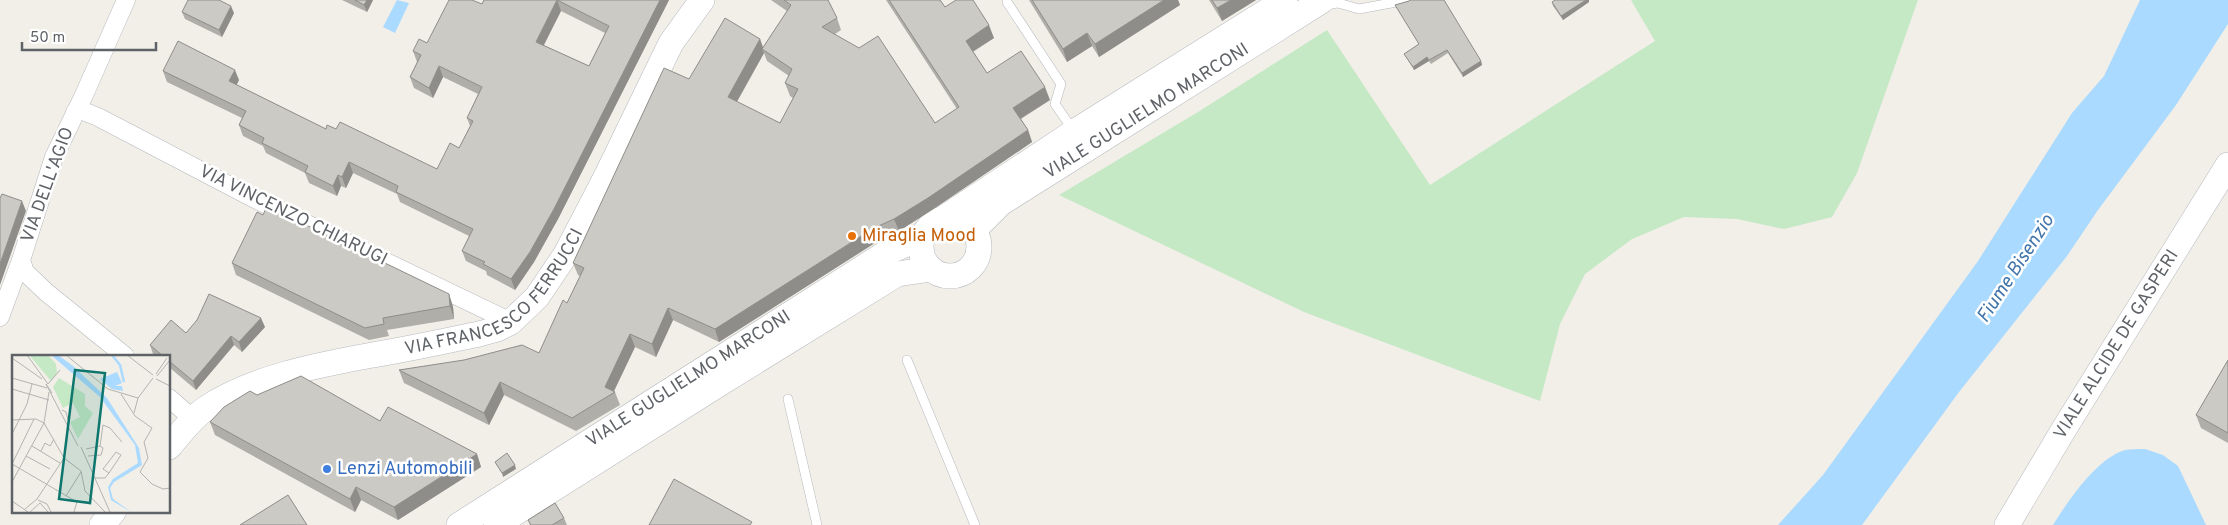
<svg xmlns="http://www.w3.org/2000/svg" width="2228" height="525" font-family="Overpass,sans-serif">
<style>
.green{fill:#c5e8c5}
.water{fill:#aadaff}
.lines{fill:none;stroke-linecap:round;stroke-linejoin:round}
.lane-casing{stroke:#b5b8bc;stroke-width:10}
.street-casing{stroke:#b5b8bc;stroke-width:19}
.secondary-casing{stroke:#b6babf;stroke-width:26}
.lane{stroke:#fff;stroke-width:9}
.street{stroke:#fff;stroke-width:18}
.secondary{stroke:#fff;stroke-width:25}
.wall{fill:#afaea9;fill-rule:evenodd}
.shaded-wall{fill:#8f8d8a}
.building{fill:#cccac5;stroke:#8f8d8a;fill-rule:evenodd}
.food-dot{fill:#e8710a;stroke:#fff;stroke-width:2}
.shop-dot{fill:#3f7fe0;stroke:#fff;stroke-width:2}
.labels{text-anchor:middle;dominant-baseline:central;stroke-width:5;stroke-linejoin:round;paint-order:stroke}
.street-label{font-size:18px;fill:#5f6368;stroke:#fff}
.food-label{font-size:18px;fill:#c56008;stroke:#fff;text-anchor:start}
.shop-label{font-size:18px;fill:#366cbe;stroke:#fff;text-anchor:start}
.water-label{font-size:19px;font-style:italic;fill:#4174aa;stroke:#fff}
.inset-river{fill:none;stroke:#aadaff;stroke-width:2.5}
.inset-road{fill:none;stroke:#b3b3b1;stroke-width:1}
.view{fill:#0f766e;fill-opacity:0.15;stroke:#0f766e;stroke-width:2.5}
.inset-edge{fill:none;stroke:#5f6368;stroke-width:2.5}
</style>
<rect width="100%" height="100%" fill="#f1efe8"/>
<path class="green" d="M 1631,0 L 1918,0 L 1857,173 L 1832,217 L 1784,229 L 1737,219 L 1684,217 L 1632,239 L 1585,274 L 1560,324 L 1540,401 L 1304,312 L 1059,195 L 1198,112 L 1327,30 L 1430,185 L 1655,41 Z"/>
<path class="water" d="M 397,0 L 409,3 L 395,33 L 383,27 Z
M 2140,0 L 2228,0 L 2228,24 L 2176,105 L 2098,210 L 2067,256 L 1959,392 L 1862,525 L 1778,525 L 1823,475 L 1978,261 L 2072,113 L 2104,76 Z
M 2145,449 L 2163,455 L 2178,466 L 2206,525 L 2053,525 C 2068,501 2097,458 2125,450 C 2131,449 2138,449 2145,449 Z"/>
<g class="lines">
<defs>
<path id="lane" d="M 1007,2 L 1061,84 L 1055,104 L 1073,130
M 1324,5 L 1338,3 L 1359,9 L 1407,0
M 907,360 L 975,525
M 788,399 L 817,525"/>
<path id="street" d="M 75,112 L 83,111 L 98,117 L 255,199 L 511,322
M 21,260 L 25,272 L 46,292 L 125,356
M 0,317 L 21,260 L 54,157 L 84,95 L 126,0
M 169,398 L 193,419"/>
<g id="secondary">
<circle cx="950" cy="247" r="29"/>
<path d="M 944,218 L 1074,132 L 1285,0"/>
<path id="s1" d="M 974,230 L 1001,203 L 1323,0"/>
<path id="s2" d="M 169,447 C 180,434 191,419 205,409 C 252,378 313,366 367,356 C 404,350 441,342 479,334 L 497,329 L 511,322 L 537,297 L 566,254 L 607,175 L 671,43 L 702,0"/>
<path d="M 102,525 L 114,511"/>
<path id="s3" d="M 459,525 L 886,253 L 922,237"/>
<path d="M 496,525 L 719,384 L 897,274 L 931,269"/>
<path id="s4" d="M 2007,525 L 2064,429 L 2228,165"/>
</g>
</defs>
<use href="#lane" class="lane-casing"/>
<use href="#street" class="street-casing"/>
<use href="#secondary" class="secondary-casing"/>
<use href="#lane" class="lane"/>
<use href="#street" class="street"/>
<use href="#secondary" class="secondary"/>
</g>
<path class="wall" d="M 342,0 L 373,0 L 367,12 Z
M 484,0 L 669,0 L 558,219 L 534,262 L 515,290 L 487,275 L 486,271 L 466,261 L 462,251 L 469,236 L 400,202 L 397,194 L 353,173 L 346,188 L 341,186 L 337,196 L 309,183 L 305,173 L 266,153 L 263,146 L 243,136 L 239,125 L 242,118 L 167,82 L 163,71 L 239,80 L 236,85 L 326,129 L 336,129 L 437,169 L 459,148 L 470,126 L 467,118 L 478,94 L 443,77 L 433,98 L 414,88 L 410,77 L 417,62 L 413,51 L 427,43 L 482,4 ZM 561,11 L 605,33 L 589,66 L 543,45 Z
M 771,0 L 828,0 L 837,18 L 841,30 L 835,34 L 935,123 L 957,109 L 886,0 L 940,0 L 945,7 L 994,38 L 973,52 L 987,73 L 1050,100 L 1021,119 L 1028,130 L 1032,142 L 932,210 L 899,231 L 878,241 L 719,342 L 673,320 L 656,357 L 635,347 L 614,391 L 615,392 L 620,405 L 576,431 L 504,395 L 489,425 L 404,383 L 399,370 L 539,353 L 567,303 L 580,276 L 578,275 L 573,263 L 689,79 L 760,39 L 763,48 L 787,11 ZM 764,53 L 767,61 L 789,76 L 785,83 L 790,96 L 793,98 L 780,123 L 737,102 Z
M 1029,0 L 1178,0 L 1180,5 L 1099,57 L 1092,46 L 1067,62 Z
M 1209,0 L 1256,0 L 1222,21 Z
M 1409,1 L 1481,61 L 1482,65 L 1463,77 L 1448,53 L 1431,64 L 1429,61 L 1414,70 L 1406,57 L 1404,54 L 1419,44 L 1397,8 L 1395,5 Z
M 1552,2 L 1589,2 L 1563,20 L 1553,6 Z
M 182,12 L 234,13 L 222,37 L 185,19 Z
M 232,263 L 449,294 L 453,307 L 454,319 L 387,330 L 389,336 L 369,340 L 236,275 Z
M 265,327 L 242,352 L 234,345 L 196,390 L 169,367 L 169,356 L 156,356 L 153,354 L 150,345 L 186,333 Z
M 2228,360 L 2228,443 L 2201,428 L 2196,415 Z
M 257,395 L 380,421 L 477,454 L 481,467 L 398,520 L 361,500 L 355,512 L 215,435 L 210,422 Z
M 564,518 L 567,525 L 530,525 L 528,520 Z"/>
<path class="shaded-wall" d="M 367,0 L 373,0 L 367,12 L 364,5 Z
M 557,0 L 561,11 L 540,53 L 536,42 Z
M 660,0 L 669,0 L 558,219 L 534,262 L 515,290 L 511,279 Z
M 1164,0 L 1178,0 L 1180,5 L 1099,57 L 1095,44 Z
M 1231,0 L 1256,0 L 1222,21 L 1217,8 Z
M 1586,0 L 1589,0 L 1589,2 L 1563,20 L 1561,16 Z
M 231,6 L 234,13 L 222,37 L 219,30 Z
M 989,25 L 994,38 L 970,53 L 966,41 Z
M 1087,33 L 1092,46 L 1067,62 L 1063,49 Z
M 760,39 L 764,50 L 762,49 L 764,53 L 732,110 L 728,97 Z
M 1427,57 L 1429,61 L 1414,70 L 1413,67 Z
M 1481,61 L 1482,65 L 1463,77 L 1462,73 Z
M 439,66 L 443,77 L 433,98 L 429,88 Z
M 235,70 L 239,80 L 233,92 L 229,81 Z
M 1045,87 L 1050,100 L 1018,120 L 1013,108 Z
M 1028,130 L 1032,142 L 932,210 L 899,231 L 894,219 Z
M 349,162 L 353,173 L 346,188 L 342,177 Z
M 338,175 L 341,186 L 337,196 L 333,186 Z
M 22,201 L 26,211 L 0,285 L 0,264 Z
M 874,228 L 878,241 L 719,342 L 715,329 Z
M 449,294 L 453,307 L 454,319 L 450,306 Z
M 668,308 L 673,320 L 656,357 L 652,344 Z
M 261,318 L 265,327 L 242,352 L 239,342 Z
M 630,334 L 635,347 L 613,393 L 605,387 Z
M 231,336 L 234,345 L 196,390 L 193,381 Z
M 500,382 L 504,395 L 489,425 L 484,413 Z
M 477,454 L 481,467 L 398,520 L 394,507 Z
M 515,465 L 516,469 L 503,477 L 502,473 Z
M 356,487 L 361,500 L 355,512 L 350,499 Z"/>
<path class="building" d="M 188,0 L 219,0 L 231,6 L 219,30 L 182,12 Z
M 355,0 L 367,0 L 364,5 Z
M 449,0 L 472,0 L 482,4 L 484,0 L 660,0 L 554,209 L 530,252 L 511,279 L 483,264 L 485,262 L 462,251 L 473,229 L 396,192 L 398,186 L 349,162 L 342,177 L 338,175 L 333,186 L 305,172 L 308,166 L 262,143 L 264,138 L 239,125 L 246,111 L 163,71 L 178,41 L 235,70 L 229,81 L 326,129 L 327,125 L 336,129 L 340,122 L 437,169 L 450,143 L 459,148 L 473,121 L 467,118 L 482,87 L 439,66 L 429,88 L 410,77 L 421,55 L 413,51 L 419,39 L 427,43 ZM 557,0 L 609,26 L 589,66 L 536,42 Z
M 784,0 L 828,0 L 837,18 L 822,27 L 859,48 L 878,36 L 935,123 L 959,107 L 889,0 L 940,0 L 945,7 L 956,0 L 973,0 L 989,25 L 966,41 L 987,73 L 1021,51 L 1045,87 L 1013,108 L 1028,130 L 928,198 L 894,219 L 874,228 L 715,329 L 668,308 L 652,344 L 630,334 L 605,387 L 615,392 L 572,418 L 500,382 L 484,413 L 399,370 L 464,360 L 522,345 L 539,353 L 563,300 L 567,303 L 584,268 L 573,263 L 664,68 L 689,79 L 725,18 L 760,39 L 728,97 L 780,123 L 798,89 L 785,83 L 792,69 L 762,49 L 791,5 Z
M 1032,0 L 1164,0 L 1095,44 L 1087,33 L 1063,49 Z
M 1212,0 L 1231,0 L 1217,8 Z
M 1410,0 L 1444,0 L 1481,61 L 1462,73 L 1447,50 L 1429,60 L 1427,57 L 1413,67 L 1404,54 L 1419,44 L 1395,5 L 1409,1 Z
M 1555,0 L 1586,0 L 1561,16 L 1552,2 Z
M 2,194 L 22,201 L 0,264 L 0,198 Z
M 267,206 L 449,294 L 450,306 L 383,318 L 384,324 L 365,328 L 232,263 L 257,212 L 263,215 Z
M 209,294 L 261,318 L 239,342 L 231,336 L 193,381 L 169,361 L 169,356 L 163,356 L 150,345 L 171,320 L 186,333 L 197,320 Z
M 2228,360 L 2228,433 L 2196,415 Z
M 301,376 L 380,421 L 388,407 L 477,454 L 394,507 L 356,487 L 350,499 L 210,422 L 224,407 L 250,391 L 257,395 Z
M 507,453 L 515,465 L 502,473 L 495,462 Z
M 674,479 L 752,522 L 750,525 L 649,525 Z
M 288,495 L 307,525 L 240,525 Z
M 555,503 L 564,518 L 552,525 L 531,525 L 528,520 Z"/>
<circle class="food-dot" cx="852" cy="236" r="5"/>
<circle class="shop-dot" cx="327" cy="469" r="5"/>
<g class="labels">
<g class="street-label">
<text stroke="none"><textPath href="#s1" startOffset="210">VIALE GUGLIELMO MARCONI</textPath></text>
<text transform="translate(48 185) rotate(-70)">VIA DELL'AGIO</text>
<text transform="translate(293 216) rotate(26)">VIA VINCENZO CHIARUGI</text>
<text stroke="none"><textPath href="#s2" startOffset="375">VIA FRANCESCO FERRUCCI</textPath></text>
<text stroke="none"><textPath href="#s4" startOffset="211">VIALE ALCIDE DE GASPERI</textPath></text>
<text stroke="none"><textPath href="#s3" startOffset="272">VIALE GUGLIELMO MARCONI</textPath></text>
</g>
<g class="food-label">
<text x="862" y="236">Miraglia Mood</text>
</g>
<g class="shop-label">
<text x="337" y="469">Lenzi Automobili</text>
</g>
<g class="water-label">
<text transform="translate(2016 269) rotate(-57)">Fiume Bisenzio</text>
</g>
</g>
<g transform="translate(12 355)">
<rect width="158" height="158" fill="#f1efe8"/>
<path d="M 36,0 L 44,9 L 45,18 L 39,26 L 18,1 ZM 47,23 L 73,39 L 73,51 L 81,58 L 66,84 L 58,67 L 68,62 L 61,48 L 51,53 L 41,32 Z" fill="#c5e8c5"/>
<path d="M 39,0 L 46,0 L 61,11 L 95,43 L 127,93 L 130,110 L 102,127 L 98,133 L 101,144 L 119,157 L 99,145 L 96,132 L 101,124 L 126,108 L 123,90 L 88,42 ZM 105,17 L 110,28 L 103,31 L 110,31 L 111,36 L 100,34 L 88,24 Z" fill="#aadaff"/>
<path class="inset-river" d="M 100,0 L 108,10 L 112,27"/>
<path class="inset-road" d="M 15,0 L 36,29M 54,0 L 96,34 L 126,43M 115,0 L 141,20M 0,3 L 30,24M 144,19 L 155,3M 145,21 L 158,5M 0,23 L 35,33M 144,24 L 158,31M 36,29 L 48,15M 0,34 L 37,45M 40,38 L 34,29 L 66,91M 109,39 L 123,61 L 140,73 L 132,87 L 136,103 L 128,117 L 140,129 L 151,134 L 158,133M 50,55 L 54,57 L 57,68M 122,58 L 126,43 L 141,23M 0,65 L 24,64 L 32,68M 32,68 L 37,37M 0,79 L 15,49 L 20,29M 20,91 L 48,108M 88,91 L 91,70 L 98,73 L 110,87M 69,92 L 98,157M 74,94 L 88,91 L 91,93 L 89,100 L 76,101M 29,96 L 33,88 L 38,91 L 42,84M 14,101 L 38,114M 0,109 L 65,147 L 62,157M 0,109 L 22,64M 83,123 L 93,123 L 97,118 L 91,114 L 104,97 L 109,100 L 97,118M 0,127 L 32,68 L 52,103 L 69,116 L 73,136 L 93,157M 54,141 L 69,117M 25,144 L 52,103M 26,145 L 35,149 L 39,157M 0,146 L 16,157M 13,154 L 25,144M 18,157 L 28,148 L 36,157"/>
<path class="view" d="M 63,15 L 93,18 L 78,148 L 47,144 Z"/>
<rect width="158" height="158" class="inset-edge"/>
</g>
<path d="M22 42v8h134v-8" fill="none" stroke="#5f6368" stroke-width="2.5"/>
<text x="30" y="42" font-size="15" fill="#5f6368" stroke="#ffffff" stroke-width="4" paint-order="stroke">50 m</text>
</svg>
